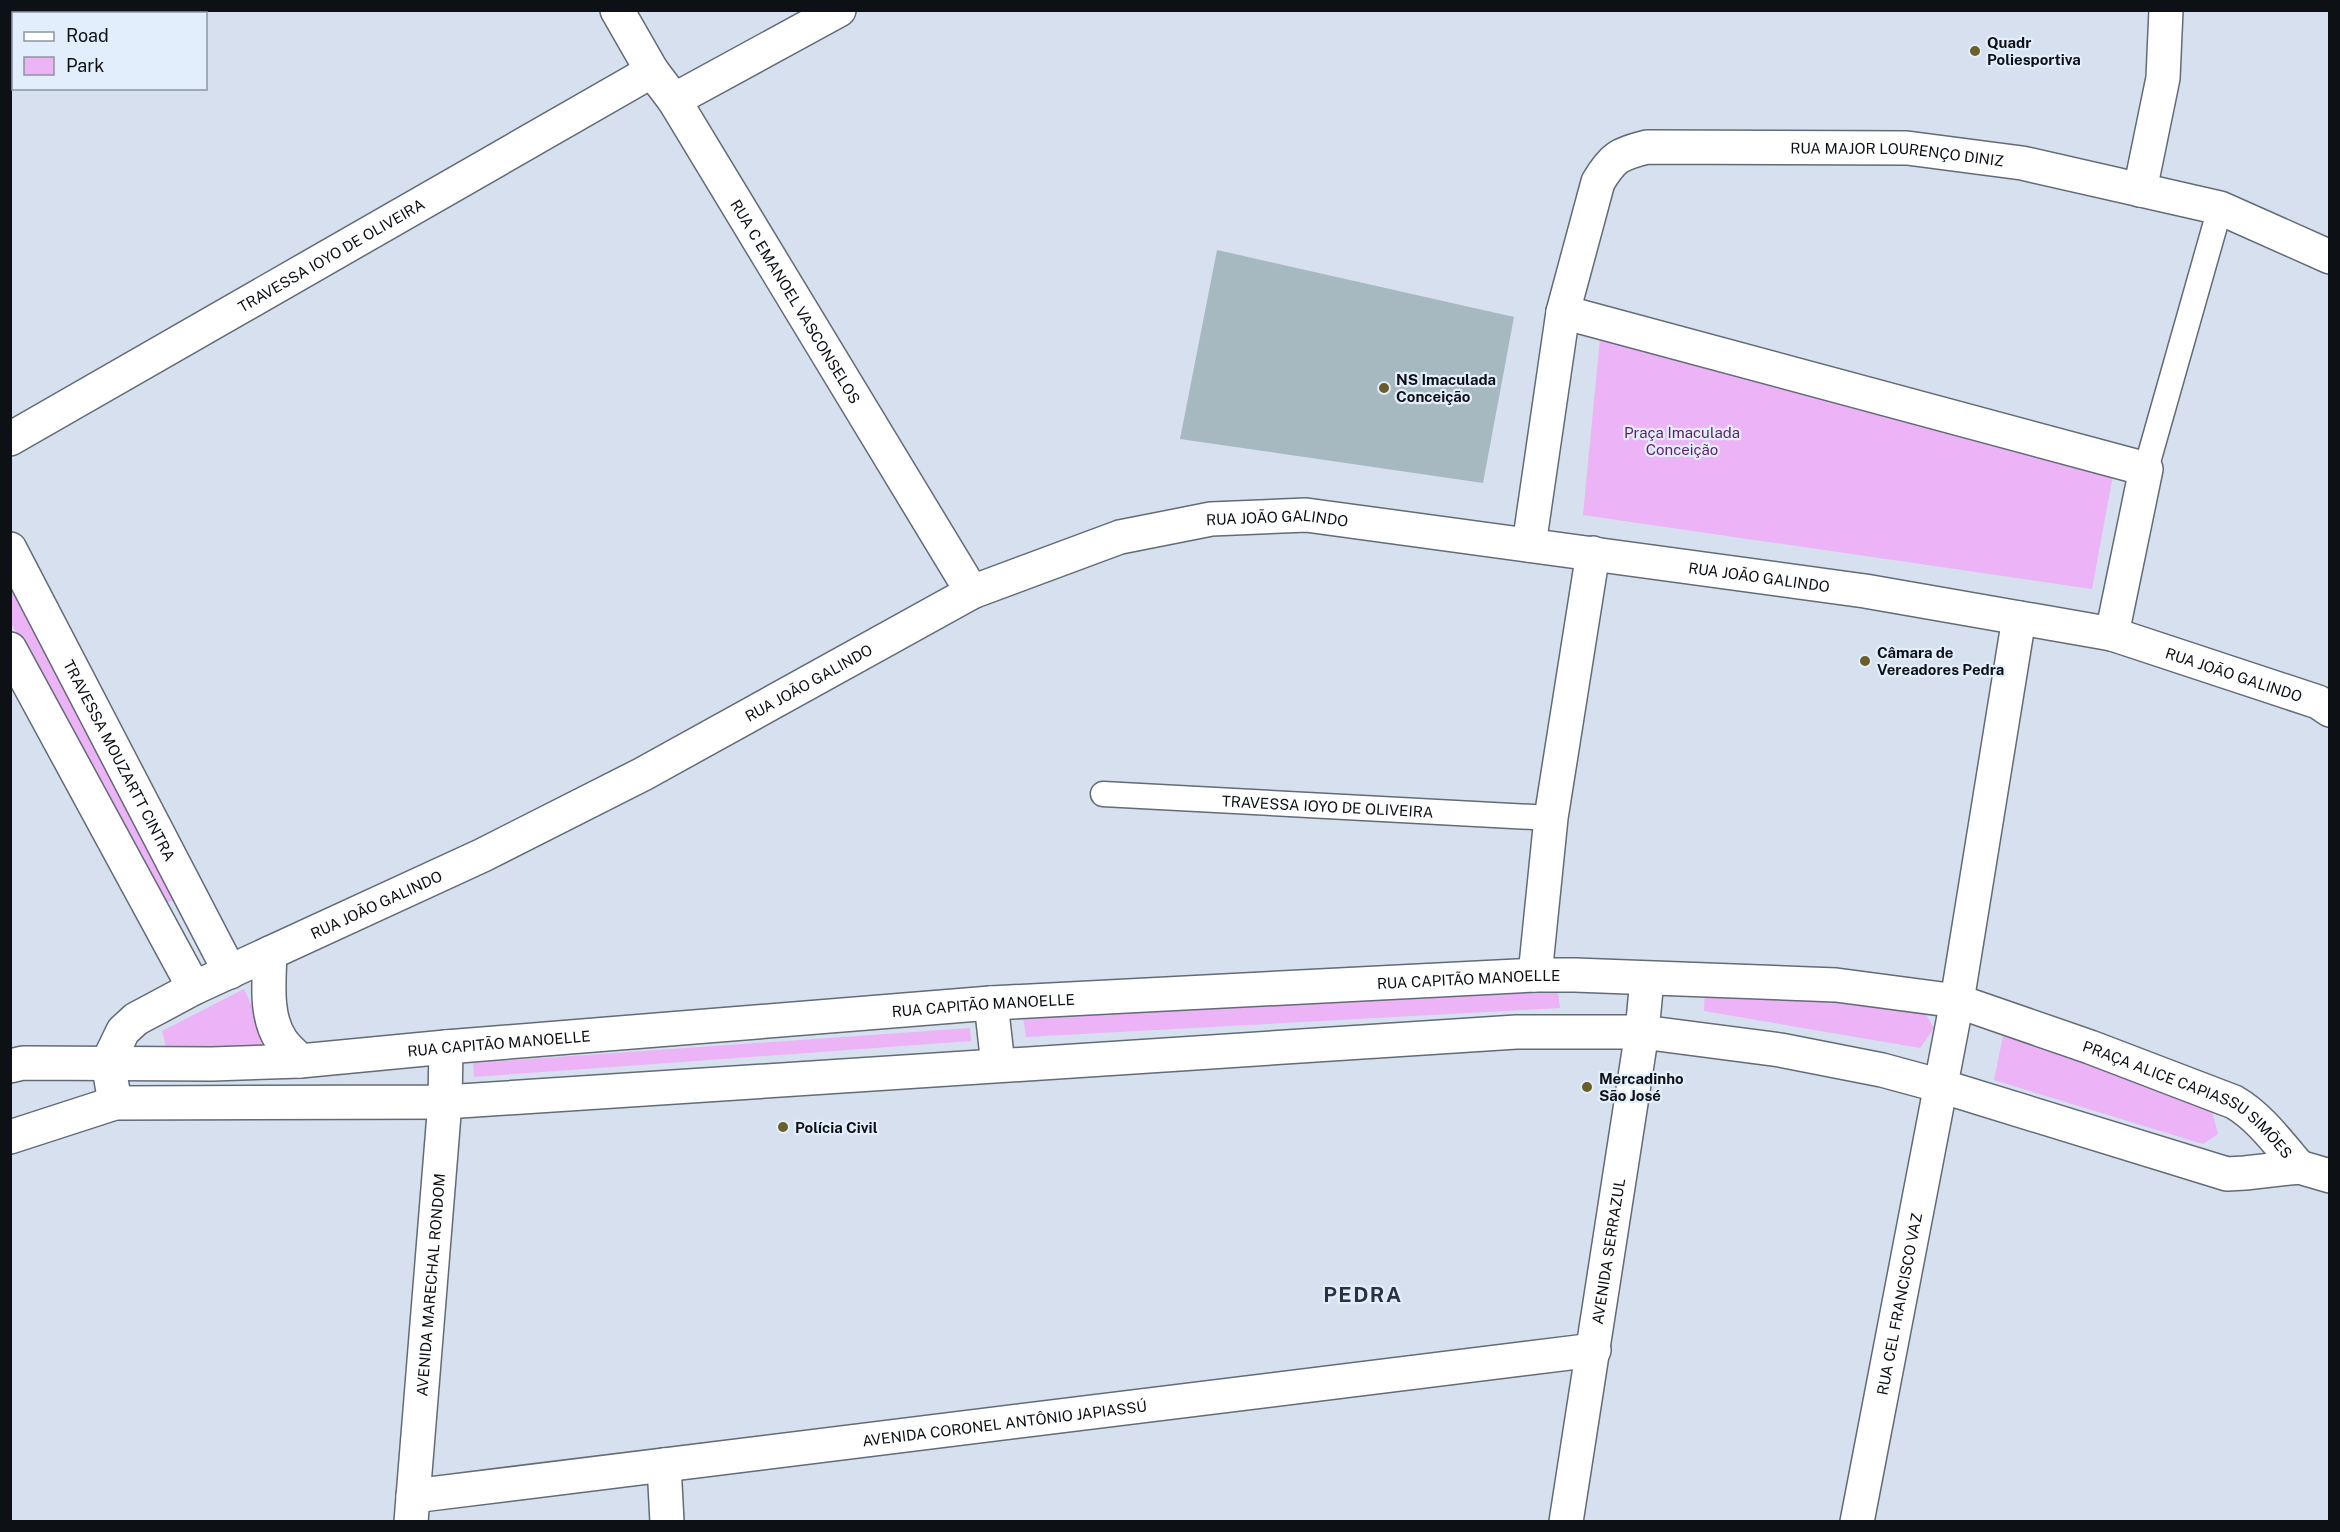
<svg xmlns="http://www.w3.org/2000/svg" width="2340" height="1532" font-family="'Public Sans',sans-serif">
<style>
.green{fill:#ecb3f6}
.building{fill:#a7b9c0}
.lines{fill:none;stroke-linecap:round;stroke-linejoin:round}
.lane-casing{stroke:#626b77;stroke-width:27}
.street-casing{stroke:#626b77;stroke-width:36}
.secondary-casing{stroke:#626b77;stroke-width:36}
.lane{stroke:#fff;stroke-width:24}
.street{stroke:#fff;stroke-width:33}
.secondary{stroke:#fff;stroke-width:33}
.poi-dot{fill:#6c5e2b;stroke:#e3eefc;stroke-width:2}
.labels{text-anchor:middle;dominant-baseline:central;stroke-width:4.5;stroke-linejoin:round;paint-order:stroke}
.poi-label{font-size:15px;font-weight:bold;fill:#0d1115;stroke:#e3eefc;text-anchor:start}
.street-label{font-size:15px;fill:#0d1115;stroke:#e3eefc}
.park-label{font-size:15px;fill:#601d6c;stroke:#e3eefc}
.district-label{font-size:21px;font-weight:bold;letter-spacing:1.5px;fill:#2a323d;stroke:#e3eefc}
</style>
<rect width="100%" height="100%" fill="#d6e0ee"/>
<path class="green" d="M 1601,328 L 2115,464 L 2092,589 L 1583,515 Z
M 10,560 L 185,896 L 166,903 L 11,623 Z
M 1557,985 L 1560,1008 L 1026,1037 L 1023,1016 Z
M 1705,988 L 1919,1003 L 1934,1028 L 1920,1048 L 1704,1011 Z
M 244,989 L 270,1046 L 168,1054 L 162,1031 Z
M 970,1028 L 971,1041 L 474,1077 L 473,1063 Z
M 2004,1031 L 2212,1111 L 2218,1134 L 2203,1144 L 1994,1080 Z"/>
<path class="building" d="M 1217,250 L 1514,317 L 1483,483 L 1180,439 Z"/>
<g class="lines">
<defs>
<g id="lane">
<path d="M 2146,469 L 2220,208"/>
<path id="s1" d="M 1103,794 L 1551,818"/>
</g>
<g id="street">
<path id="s2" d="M 617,10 L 652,71 L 674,100 L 972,592"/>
<path d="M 674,100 L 839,10"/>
<path d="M 2140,190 L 2163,78 L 2166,10"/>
<path id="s3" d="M 1563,312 L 1598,182 C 1613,157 1619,154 1647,147 L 1907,148 L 2022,163 L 2220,208 L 2330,257"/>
<path id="s4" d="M 10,439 L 652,71"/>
<path d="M 1529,545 L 1563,312 L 2146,469 L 2112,634"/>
<path id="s5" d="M 10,549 L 230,972"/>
<path d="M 10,649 L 194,988"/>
<path d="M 1535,975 L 1551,818 L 1593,553"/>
<path id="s6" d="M 115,1103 L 108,1062 L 123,1031 L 136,1019 L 194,988 L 483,855 L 643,774 L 972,592 L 1120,537 L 1211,519 L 1306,515 L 1865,591 L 2112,634 L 2318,702 L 2330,710"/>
<path d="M 664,1465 L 667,1522"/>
<path id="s7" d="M 413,1496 L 1594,1350"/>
<path id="s8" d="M 411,1522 L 445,1102 L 446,1047"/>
<path id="s9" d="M 1566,1522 L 1642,1032 L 1647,979"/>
<path id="s10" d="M 1857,1522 L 1957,1001 L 2019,618"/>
</g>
<g id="secondary">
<path d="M 270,953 C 269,982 265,1016 281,1040 C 286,1048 294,1054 300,1061"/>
<path d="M 991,1003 L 998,1065"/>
<path id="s11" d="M 10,1066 L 23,1063 L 212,1064 L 300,1061 L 446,1047 L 991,1003 L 1535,975 L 1575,975 L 1836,985 L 1957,1001 L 2090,1047 L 2234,1102 C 2260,1117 2279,1144 2299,1167"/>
<path d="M 10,1137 L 115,1103 L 445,1102 L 1516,1032 L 1642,1032 L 1780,1050 L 1882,1070 L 1941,1086 L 2227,1174 L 2245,1173 L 2299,1167 L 2330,1176"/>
</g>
</defs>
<use href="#lane" class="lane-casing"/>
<use href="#street" class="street-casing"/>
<use href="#secondary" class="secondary-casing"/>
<use href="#lane" class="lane"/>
<use href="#street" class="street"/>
<use href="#secondary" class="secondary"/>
</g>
<g class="poi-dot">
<circle cx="1975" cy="51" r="6"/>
<circle cx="1384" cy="388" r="6"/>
<circle cx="1865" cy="661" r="6"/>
<circle cx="1587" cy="1087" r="6"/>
<circle cx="783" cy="1127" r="6"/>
</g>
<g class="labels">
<g class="poi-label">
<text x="1987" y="42">Quadr<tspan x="1987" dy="17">Poliesportiva</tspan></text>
<text x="1396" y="379">NS Imaculada<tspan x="1396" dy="17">Conceição</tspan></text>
<text x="1877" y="652">Câmara de<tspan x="1877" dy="17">Vereadores Pedra</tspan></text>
<text x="1599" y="1078">Mercadinho<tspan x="1599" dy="17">São José</tspan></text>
<text x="795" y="1127">Polícia Civil</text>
</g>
<g class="street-label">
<text stroke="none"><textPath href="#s3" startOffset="448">RUA MAJOR LOURENÇO DINIZ</textPath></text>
<text stroke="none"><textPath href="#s4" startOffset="370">TRAVESSA IOYO DE OLIVEIRA</textPath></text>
<text stroke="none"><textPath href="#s2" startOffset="342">RUA C EMANOEL VASCONSELOS</textPath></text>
<text stroke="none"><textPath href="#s6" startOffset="1350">RUA JOÃO GALINDO</textPath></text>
<text stroke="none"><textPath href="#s6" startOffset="1836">RUA JOÃO GALINDO</textPath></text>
<text stroke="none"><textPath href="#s6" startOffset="2322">RUA JOÃO GALINDO</textPath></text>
<text stroke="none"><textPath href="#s6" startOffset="846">RUA JOÃO GALINDO</textPath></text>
<text stroke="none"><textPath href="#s5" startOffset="238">TRAVESSA MOUZARTT CINTRA</textPath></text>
<text stroke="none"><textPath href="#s1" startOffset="225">TRAVESSA IOYO DE OLIVEIRA</textPath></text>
<text stroke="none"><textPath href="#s6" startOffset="360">RUA JOÃO GALINDO</textPath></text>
<text stroke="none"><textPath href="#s11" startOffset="1462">RUA CAPITÃO MANOELLE</textPath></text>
<text stroke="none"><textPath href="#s11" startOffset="976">RUA CAPITÃO MANOELLE</textPath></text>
<text stroke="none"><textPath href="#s11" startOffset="490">RUA CAPITÃO MANOELLE</textPath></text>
<text stroke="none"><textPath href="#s11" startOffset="2205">PRAÇA ALICE CAPIASSU SIMÕES</textPath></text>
<text stroke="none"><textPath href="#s9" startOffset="274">AVENIDA SERRAZUL</textPath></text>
<text stroke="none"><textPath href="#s8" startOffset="238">AVENIDA MARECHAL RONDOM</textPath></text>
<text stroke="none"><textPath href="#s10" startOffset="222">RUA CEL FRANCISCO VAZ</textPath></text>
<text stroke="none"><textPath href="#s7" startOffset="596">AVENIDA CORONEL ANTÔNIO JAPIASSÚ</textPath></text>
</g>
<g class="park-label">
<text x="1682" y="432">Praça Imaculada<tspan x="1682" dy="17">Conceição</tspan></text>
</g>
<g class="district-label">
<text x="1363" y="1294">PEDRA</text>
</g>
</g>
<rect width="2340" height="1532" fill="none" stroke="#0d1115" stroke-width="24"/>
<rect x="12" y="12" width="195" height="78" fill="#e3eefc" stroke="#8d96a0" stroke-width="1.5"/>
<rect x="24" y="32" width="30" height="9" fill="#ffffff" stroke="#8d96a0" stroke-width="1.5"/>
<text x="66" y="42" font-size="18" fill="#0d1115">Road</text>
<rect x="24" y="57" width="30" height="18" fill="#ecb3f6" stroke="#8d96a0" stroke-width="1.5"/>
<text x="66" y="72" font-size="18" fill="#0d1115">Park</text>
</svg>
